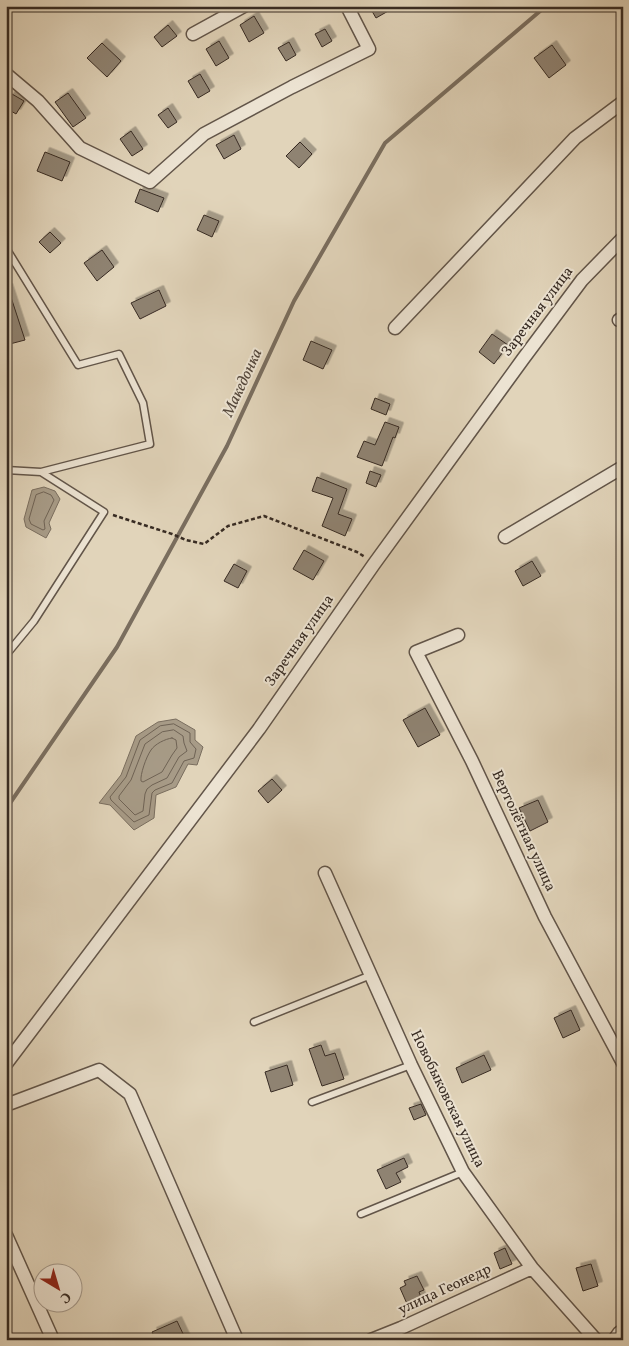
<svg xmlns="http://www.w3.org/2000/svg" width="629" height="1346" font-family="Vollkorn,serif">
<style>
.water{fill:#a79b87;stroke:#7a6e5f}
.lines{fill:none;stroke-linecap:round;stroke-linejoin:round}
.shore{stroke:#6f6355;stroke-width:1}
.stream{stroke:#7a6e5f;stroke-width:4}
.building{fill:#8f8372;stroke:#372b23;filter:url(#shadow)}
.service-casing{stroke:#625549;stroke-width:9}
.minor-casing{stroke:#625549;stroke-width:15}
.path{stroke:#372b23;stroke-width:2.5;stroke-dasharray:4 2.5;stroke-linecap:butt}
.service{stroke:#ece3d2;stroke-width:6}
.minor{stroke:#ece3d2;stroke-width:12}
.labels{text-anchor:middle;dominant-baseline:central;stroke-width:4;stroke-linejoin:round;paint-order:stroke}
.street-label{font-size:15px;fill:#372b23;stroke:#ece3d2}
.water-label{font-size:16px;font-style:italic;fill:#53473c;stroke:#ece3d2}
</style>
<defs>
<filter id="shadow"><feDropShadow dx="4.5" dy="-4.5" stdDeviation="0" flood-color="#0004"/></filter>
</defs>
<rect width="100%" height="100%" fill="#e1d4ba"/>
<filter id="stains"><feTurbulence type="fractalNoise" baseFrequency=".004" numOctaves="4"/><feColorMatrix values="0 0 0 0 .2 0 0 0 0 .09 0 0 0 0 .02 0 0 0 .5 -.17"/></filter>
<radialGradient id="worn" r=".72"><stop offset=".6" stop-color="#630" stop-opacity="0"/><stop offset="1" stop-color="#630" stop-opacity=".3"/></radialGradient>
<path class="water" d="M 44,487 L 55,491 L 60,499 L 49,523 L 51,529 L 46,538 L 26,527 L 24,519 L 32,490 Z
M 176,719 L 195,730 L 195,740 L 203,747 L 197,765 L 188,764 L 176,787 L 156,795 L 154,818 L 134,830 L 110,805 L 99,803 L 121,775 L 136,736 L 158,722 Z"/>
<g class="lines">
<path class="shore" d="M 44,492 L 51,495 L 54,500 L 44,521 L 45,529 L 43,530 L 31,524 L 29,519 L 36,495 Z
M 174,724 L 190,733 L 190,742 L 196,749 L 194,758 L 184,761 L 172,783 L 155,790 L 152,793 L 149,815 L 134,822 L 111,800 L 110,797 L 126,777 L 140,740 L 160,726 Z
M 174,730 L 183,736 L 184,743 L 187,751 L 179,757 L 167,778 L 152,785 L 147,789 L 145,794 L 143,811 L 135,815 L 119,799 L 119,796 L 131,780 L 145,744 L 162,732 Z
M 172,738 L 176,740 L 177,748 L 172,755 L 162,772 L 143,782 L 141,781 C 140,775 146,757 151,750 C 155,744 165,739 172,738 Z"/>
<path class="stream" d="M 6,809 L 117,647 L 227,446 L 294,301 L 385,143 L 546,6"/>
</g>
<path class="building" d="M 369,6 L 397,6 L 376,18 Z
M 254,16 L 264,33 L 249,42 L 240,25 Z
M 168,25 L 177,36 L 162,47 L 154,37 Z
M 325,29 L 332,41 L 322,47 L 315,34 Z
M 219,41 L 229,58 L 216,66 L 206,49 Z
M 289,42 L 296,55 L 286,61 L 278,48 Z
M 102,43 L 121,61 L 107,77 L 87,58 Z
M 552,45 L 566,65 L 549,78 L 534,58 Z
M 200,74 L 210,91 L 198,98 L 188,81 Z
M 68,93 L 86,118 L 73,127 L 55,102 Z
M 12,94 L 24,101 L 16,114 L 6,108 L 6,102 Z
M 168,108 L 177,122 L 168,128 L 158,115 Z
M 131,131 L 143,149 L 132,156 L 120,139 Z
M 234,135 L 241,149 L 224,159 L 216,145 Z
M 300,142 L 312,154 L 299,168 L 286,156 Z
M 45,152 L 70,162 L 62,181 L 37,171 Z
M 140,189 L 164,198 L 158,212 L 135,202 Z
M 204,215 L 219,221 L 212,237 L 197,230 Z
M 50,232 L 61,243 L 50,253 L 39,242 Z
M 102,250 L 114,267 L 97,281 L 84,263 Z
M 6,288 L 8,288 L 25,340 L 6,345 Z
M 159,290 L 166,306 L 140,319 L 131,303 Z
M 492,334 L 508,345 L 494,364 L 479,352 Z
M 311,341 L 332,350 L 323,369 L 303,360 Z
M 375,398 L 390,404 L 386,415 L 371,409 Z
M 385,422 L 399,427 L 395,438 L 393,437 L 382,466 L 357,457 L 364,441 L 375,445 Z
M 370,471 L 381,475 L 376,487 L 366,483 Z
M 317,477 L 347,489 L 338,514 L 352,519 L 345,536 L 322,526 L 333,498 L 312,491 Z
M 304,550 L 324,561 L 313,580 L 293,569 Z
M 532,561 L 541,576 L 523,586 L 515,571 Z
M 234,564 L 247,571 L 238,588 L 224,581 Z
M 425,708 L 440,735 L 418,747 L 403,720 Z
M 272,779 L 282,790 L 268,803 L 258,791 Z
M 538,800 L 548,822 L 530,831 L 519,808 Z
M 571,1010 L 580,1030 L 563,1038 L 554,1018 Z
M 321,1045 L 325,1056 L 335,1053 L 344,1079 L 322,1086 L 309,1049 Z
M 484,1055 L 491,1070 L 462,1083 L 456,1068 Z
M 287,1065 L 293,1085 L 271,1092 L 265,1072 Z
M 421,1104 L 426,1115 L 414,1120 L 409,1108 Z
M 404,1158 L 408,1167 L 396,1173 L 401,1182 L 386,1189 L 377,1170 Z
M 505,1248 L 512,1264 L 500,1269 L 494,1253 Z
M 591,1264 L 598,1286 L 583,1291 L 576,1268 Z
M 417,1276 L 424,1290 L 419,1292 L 422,1300 L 408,1306 L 400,1288 L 406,1285 L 404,1281 Z
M 177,1321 L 186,1340 L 156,1340 L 152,1332 Z"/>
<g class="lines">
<defs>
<path id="service" d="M 6,248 L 78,365 L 119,354 L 143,403 L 150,444 L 41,472
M 6,470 L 41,472 L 104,512 L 34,621 L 6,655
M 254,1022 L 371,975
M 312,1102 L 411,1065
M 361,1214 L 463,1172"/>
<path id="minor" d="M 193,34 L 244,6
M 6,74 L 38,101 L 80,148 L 150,182 L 204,134 L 292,87 L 369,49 L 347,6
M 619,320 L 623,318
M 395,328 L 575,138 L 623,102
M 505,537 L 623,467
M 458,635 L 416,652 L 472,761 L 545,917 L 623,1063
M 325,873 L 411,1065 L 463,1172 L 532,1268 L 596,1340
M 6,1064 L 259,729 L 374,564 L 523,359 L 582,280 L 623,238
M 6,1105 L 99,1070 L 130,1094 L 237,1340
M 6,1235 L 53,1340
M 371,1340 L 401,1328 L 532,1268
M 614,1340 L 619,1333 L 623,1330"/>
</defs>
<use href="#service" class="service-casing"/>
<use href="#minor" class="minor-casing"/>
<path class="path" d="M 113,515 L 172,534 L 186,540 L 204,544 L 228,526 L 264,516 L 357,552 L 365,557"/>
<use href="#service" class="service"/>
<use href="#minor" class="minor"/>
</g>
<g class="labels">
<g class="street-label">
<text transform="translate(538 312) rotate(-53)">Заречная улица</text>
<text transform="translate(300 641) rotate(-55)">Заречная улица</text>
<text transform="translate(523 831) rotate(65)">Вертолётная улица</text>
<text transform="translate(447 1099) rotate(64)">Новобыковская улица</text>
<text transform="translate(445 1290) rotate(-25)">улица Геонедр</text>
</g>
<g class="water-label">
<text transform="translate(243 383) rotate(-65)">Македонка</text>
</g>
</g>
<rect width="629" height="1346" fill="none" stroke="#e1d4ba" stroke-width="25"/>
<rect x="8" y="8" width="614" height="1331" fill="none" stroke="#372b23" stroke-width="2.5"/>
<rect x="12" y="12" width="604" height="1321" fill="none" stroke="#372b23"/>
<g transform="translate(58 1288) rotate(142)"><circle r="24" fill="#ece3d2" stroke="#a4998c"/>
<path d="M0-4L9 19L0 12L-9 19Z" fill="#8f2418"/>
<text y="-8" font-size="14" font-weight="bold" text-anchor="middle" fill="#372b23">С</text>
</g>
<rect width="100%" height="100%" filter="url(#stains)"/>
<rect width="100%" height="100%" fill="url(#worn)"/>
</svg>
